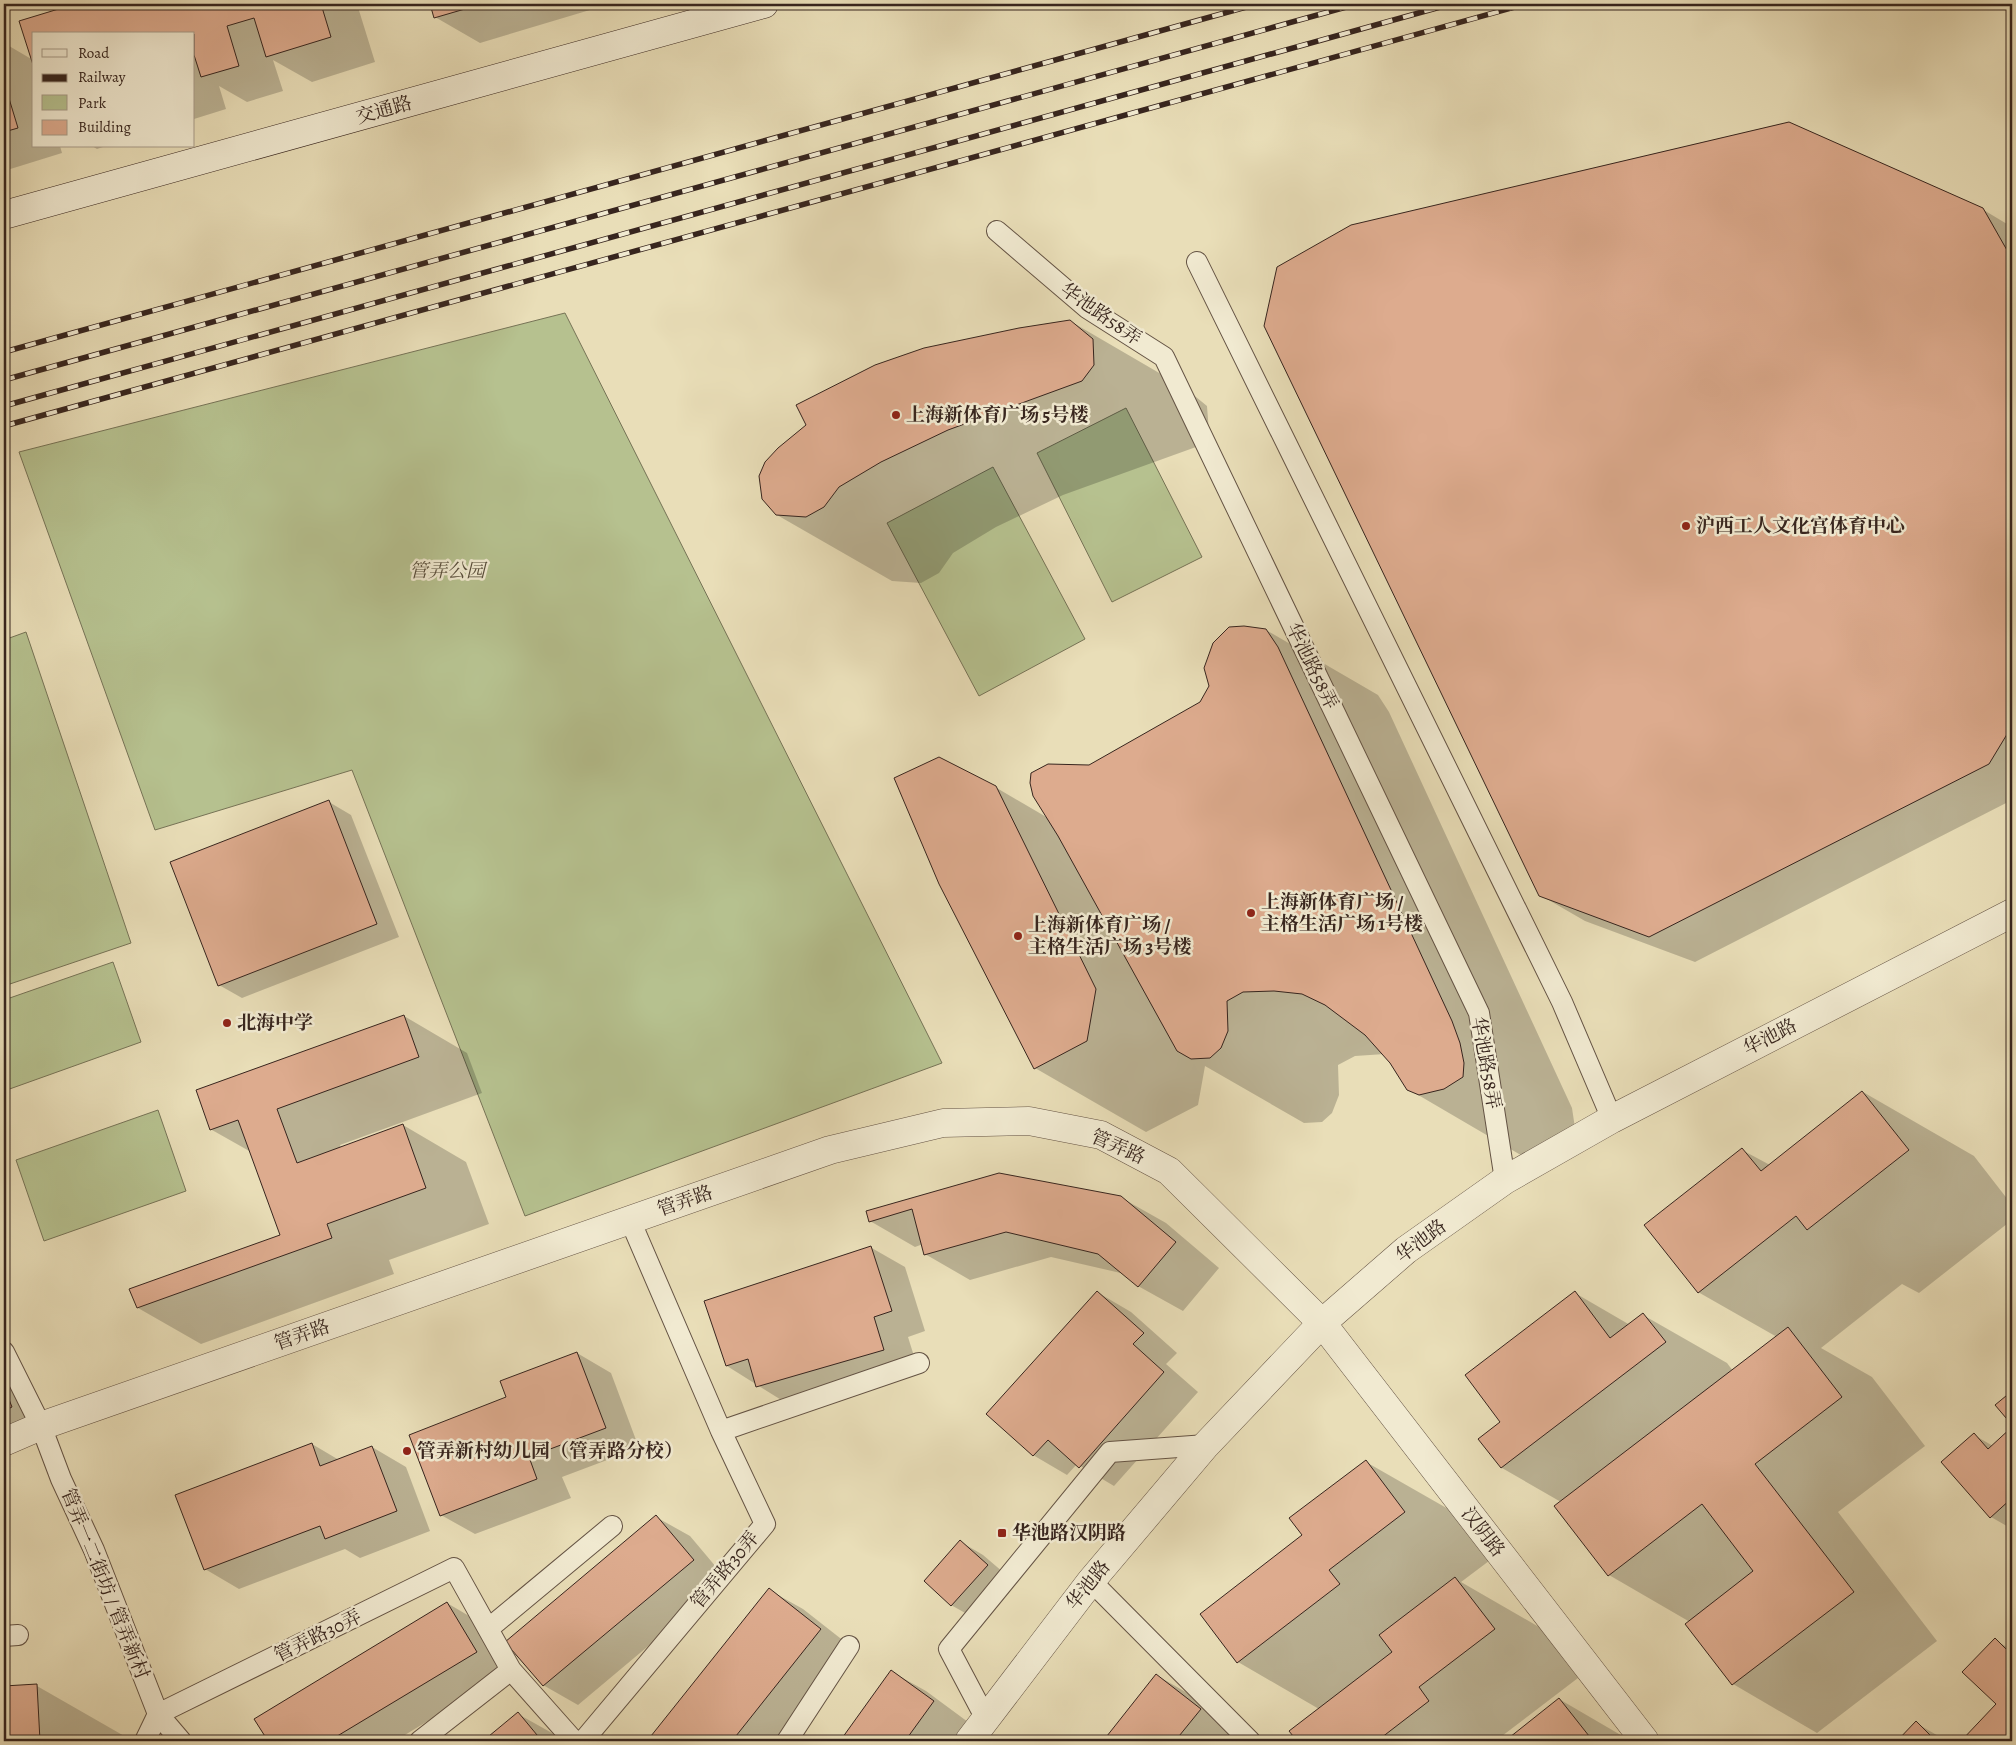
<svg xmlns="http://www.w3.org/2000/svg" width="2016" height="1745" font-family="Alegreya,'Noto Serif SC',serif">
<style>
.green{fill:#b6c18f;stroke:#767356}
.shadow{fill:#0003}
.building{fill:#ddab8e;stroke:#37251e}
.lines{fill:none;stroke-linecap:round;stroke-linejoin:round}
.service-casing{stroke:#645344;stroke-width:22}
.minor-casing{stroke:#645344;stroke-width:29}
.secondary-casing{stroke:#37251e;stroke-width:29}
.service{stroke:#f1ead1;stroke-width:20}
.minor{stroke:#f1ead1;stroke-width:28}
.secondary{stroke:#f1ead1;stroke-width:28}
.rail-casing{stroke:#37251e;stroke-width:5.5}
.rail{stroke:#f1ead1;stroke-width:4;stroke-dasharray:11;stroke-linecap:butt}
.poi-dot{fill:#8f2418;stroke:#f1ead1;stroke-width:2}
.labels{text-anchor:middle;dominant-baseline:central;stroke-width:5;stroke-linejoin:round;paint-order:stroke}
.street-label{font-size:19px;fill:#37251e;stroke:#f1ead1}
.poi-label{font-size:19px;font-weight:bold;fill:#37251e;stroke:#f1ead1;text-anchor:start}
.park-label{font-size:19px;font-style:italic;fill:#574c3a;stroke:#f1ead1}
</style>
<rect width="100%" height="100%" fill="#e9deb8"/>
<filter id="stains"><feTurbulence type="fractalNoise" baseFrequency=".004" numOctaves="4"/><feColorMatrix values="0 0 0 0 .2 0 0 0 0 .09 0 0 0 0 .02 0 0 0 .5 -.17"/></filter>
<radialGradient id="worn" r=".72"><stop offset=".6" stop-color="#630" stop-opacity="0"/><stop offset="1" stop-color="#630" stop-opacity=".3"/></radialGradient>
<path class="green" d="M 565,313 L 942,1063 L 525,1216 L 352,770 L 155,830 L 19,452 Z
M 1126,408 L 1202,557 L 1112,602 L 1037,453 Z
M 993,467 L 1085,639 L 979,696 L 887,523 Z
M 26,632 L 131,943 L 4,986 L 4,640 Z
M 113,962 L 141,1042 L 4,1091 L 4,1000 Z
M 158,1110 L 186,1191 L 44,1241 L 16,1160 Z"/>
<path class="shadow" d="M 79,4 L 357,4 L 375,62 L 312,82 L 273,60 L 283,91 L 247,102 L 219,86 L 226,109 L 194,119 L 194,34 L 34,34 L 34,146 L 60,146 L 62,153 L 4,171 L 4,43 L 33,60 L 21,22 Z
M 431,4 L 610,4 L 480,43 L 435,17 Z
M 92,146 L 106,146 L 97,149 Z
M 1982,209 L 2012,227 L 2012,800 L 1695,962 L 1585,921 L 1540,895 Z
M 1070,321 L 1185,388 L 1207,406 L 1209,432 L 1196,447 L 1063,495 L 996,527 L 953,553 L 939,573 L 921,583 L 892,581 L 777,515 Z
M 1266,630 L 1378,695 L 1389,712 L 1572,1108 L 1575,1128 L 1531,1158 L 1519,1154 L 1408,1089 L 1385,1054 L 1355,1056 L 1338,1065 L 1339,1095 L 1332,1113 L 1322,1122 L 1304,1123 L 1205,1066 L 1198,1105 L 1146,1132 L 1035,1068 L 995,787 L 1048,818 L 1089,766 L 1201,703 Z
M 329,802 L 351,815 L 399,937 L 242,998 L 219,985 Z
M 404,1016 L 467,1053 L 482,1093 L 340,1145 L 341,1148 L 403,1125 L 466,1162 L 489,1224 L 389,1260 L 394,1274 L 201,1344 L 138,1308 L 281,1236 L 251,1152 L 212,1130 L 198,1091 Z
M 1863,1092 L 1974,1156 L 2012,1205 L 2012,1220 L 1919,1293 L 1902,1284 L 1821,1348 L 1872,1377 L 1925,1446 L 1838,1512 L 1937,1641 L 1817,1733 L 1733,1684 L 1687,1624 L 1690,1622 L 1609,1575 L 1561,1502 L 1502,1468 L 1480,1439 L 1502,1422 L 1575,1293 L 1630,1325 L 1643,1315 L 1727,1363 L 1733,1371 L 1777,1337 L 1698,1292 L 1742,1150 L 1770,1165 Z
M 1000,1174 L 1120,1197 L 1166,1223 L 1219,1268 L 1183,1311 L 1138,1286 L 1125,1274 L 1051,1257 L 970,1280 L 925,1254 L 923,1244 L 915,1247 L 870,1221 Z
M 870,1247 L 905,1267 L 925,1331 L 908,1337 L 918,1369 L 791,1406 L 727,1366 Z
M 1097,1292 L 1131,1312 L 1177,1353 L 1166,1364 L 1198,1392 L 1114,1486 L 1077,1464 L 1067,1475 L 1033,1455 Z
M 4,1350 L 35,1420 L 4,1433 Z
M 577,1353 L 611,1373 L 639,1448 L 562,1477 L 571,1498 L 475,1534 L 441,1515 L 508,1398 Z
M 2012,1429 L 2012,1529 L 1991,1517 L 1974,1435 L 1993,1446 Z
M 312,1444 L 339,1460 L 372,1447 L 406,1467 L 430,1531 L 360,1558 L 345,1549 L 239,1589 L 205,1569 Z
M 1366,1462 L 1450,1510 L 1489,1561 L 1461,1582 L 1539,1627 L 1578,1678 L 1502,1736 L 1506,1741 L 1299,1741 L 1291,1731 L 1319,1709 L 1238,1662 L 1201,1615 L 1304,1535 Z
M 656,1517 L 690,1536 L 727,1580 L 578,1705 L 543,1685 Z
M 961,1542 L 983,1555 L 1010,1578 L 974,1618 L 951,1605 Z
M 769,1590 L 803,1609 L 854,1649 L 781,1741 L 649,1741 Z
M 447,1603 L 481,1623 L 510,1671 L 395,1741 L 270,1741 L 256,1719 Z
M 1995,1640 L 2012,1650 L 2012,1741 L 1963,1741 L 1998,1704 Z
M 892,1672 L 926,1691 L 968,1722 L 953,1741 L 841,1741 Z
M 1156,1675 L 1257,1733 L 1267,1741 L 1104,1741 Z
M 37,1686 L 133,1741 L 4,1741 L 4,1688 Z
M 1559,1699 L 1631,1741 L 1507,1741 Z
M 518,1714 L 552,1733 L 559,1741 L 485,1741 Z
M 1916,1723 L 1947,1741 L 1899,1741 Z"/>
<path class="building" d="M 75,4 L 321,4 L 331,37 L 266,57 L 254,18 L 227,26 L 239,66 L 201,77 L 194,55 L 194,34 L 34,34 L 34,68 L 19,21 Z
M 430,4 L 482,4 L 434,18 Z
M 4,82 L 18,128 L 4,132 Z
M 1789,122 L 1983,208 L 2012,259 L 2012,726 L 1989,764 L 1649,937 L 1539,896 L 1264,326 L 1277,267 L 1351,225 Z
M 1070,320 L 1093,339 L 1094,365 L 1082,381 L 948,430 L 881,462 L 839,487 L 824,507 L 806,517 L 776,515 L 762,499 L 759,476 L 765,462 L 778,448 L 806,425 L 796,405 L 875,365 L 924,348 L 1019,328 Z
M 1244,626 L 1266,629 L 1278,647 L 1452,1021 L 1460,1043 L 1464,1063 L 1463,1077 L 1444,1089 L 1419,1095 L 1407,1090 L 1390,1063 L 1365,1035 L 1325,1005 L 1302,994 L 1274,991 L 1243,992 L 1227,1001 L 1228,1031 L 1221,1048 L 1210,1058 L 1191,1059 L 1177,1051 L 1058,836 L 1033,796 L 1030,783 L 1031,773 L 1048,764 L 1089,765 L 1200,702 L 1209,686 L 1204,668 L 1213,643 L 1229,627 Z
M 939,757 L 996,786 L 1096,989 L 1087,1041 L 1034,1069 L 939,884 L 894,778 Z
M 329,800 L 377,924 L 218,986 L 170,862 Z
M 404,1015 L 419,1057 L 277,1109 L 297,1163 L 403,1124 L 426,1188 L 327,1224 L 332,1238 L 137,1308 L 129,1289 L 280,1235 L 238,1120 L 210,1130 L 196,1090 Z
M 1862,1091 L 1909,1150 L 1807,1230 L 1796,1216 L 1698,1293 L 1644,1225 L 1742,1148 L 1761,1171 Z
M 999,1173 L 1121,1196 L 1176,1242 L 1138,1287 L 1098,1254 L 1006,1232 L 924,1255 L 912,1209 L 869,1222 L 866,1211 Z
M 871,1246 L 892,1311 L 874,1317 L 884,1350 L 756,1387 L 748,1359 L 726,1366 L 704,1301 Z
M 1097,1291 L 1144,1333 L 1133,1344 L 1164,1372 L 1079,1468 L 1048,1440 L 1033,1456 L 986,1414 Z
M 1575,1291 L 1610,1338 L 1643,1313 L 1666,1342 L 1501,1468 L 1478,1439 L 1500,1422 L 1465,1375 Z
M 1788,1327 L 1842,1397 L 1755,1464 L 1854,1592 L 1732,1685 L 1685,1624 L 1753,1571 L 1702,1504 L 1608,1576 L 1554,1506 Z
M 577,1352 L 606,1428 L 529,1457 L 537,1479 L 440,1516 L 409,1435 L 506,1397 L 500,1381 Z
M 4,1387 L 12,1407 L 4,1411 Z
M 2012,1391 L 2012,1425 L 1995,1405 Z
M 2012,1427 L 2012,1498 L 1990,1518 L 1941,1462 L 1974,1433 L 1988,1449 Z
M 312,1443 L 320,1466 L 372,1446 L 397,1511 L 325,1539 L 320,1526 L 204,1570 L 175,1495 Z
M 1366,1460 L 1405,1512 L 1329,1570 L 1340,1584 L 1237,1663 L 1200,1614 L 1302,1535 L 1289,1518 Z
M 656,1515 L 694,1560 L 543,1686 L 505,1642 Z
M 960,1540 L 988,1565 L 951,1606 L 924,1581 Z
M 1455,1577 L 1495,1629 L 1419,1687 L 1429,1701 L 1377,1741 L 1297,1741 L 1289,1731 L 1392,1652 L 1379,1635 Z
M 769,1588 L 821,1629 L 732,1741 L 647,1741 Z
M 447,1602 L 477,1652 L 329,1741 L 268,1741 L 254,1719 Z
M 1995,1638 L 2012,1655 L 2012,1741 L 1961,1741 L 1996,1704 L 1962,1672 Z
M 891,1670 L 934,1701 L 905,1741 L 840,1741 Z
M 1156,1674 L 1201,1709 L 1175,1741 L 1103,1741 Z
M 37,1684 L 40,1741 L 4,1741 L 4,1686 Z
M 1559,1698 L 1593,1741 L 1505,1741 Z
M 518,1712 L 542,1741 L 483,1741 Z
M 1916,1721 L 1936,1741 L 1897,1741 Z"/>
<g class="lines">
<defs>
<path id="service" d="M 997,231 L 1087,308 L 1164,357 L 1479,1013 L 1505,1180
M 1197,262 L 1562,1002 L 1612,1119
M 630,1220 L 721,1431
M 4,1352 L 41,1426 L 61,1479 L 94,1550 L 158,1714 L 145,1741
M 1091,1581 L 1250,1741
M 488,1629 L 612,1526
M 4,1636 L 18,1635
M 985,1717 L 949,1649 L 1110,1452 L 1206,1445
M 181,1741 L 158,1714 L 454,1568 L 511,1670 L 574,1741
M 420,1741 L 511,1670
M 583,1741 L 765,1524 L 721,1431 L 919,1363
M 787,1741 L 849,1646"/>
<path id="minor" d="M 4,1442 L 41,1426 L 830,1150 L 943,1123 L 1029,1121 L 1101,1135 L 1169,1171 L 1322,1323 L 1645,1741
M 969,1741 L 1091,1581 L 1206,1445 L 1322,1323 L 1406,1250 L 1505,1180 L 1612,1119 L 2012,913"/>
<path id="secondary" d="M 4,215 L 764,4"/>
</defs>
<use href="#service" class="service-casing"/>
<use href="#minor" class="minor-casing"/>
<use href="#secondary" class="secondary-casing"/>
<use href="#service" class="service"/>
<use href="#minor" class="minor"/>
<use href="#secondary" class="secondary"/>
<defs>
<path id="rail" d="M 4,352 L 1257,4
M 4,380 L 1357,4
M 4,406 L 1451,4
M 4,426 L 1526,4"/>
</defs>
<use href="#rail" class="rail-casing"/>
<use href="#rail" class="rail"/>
</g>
<g class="poi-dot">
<circle cx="896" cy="415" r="5"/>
<circle cx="1686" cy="526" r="5"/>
<circle cx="1251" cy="913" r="5"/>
<circle cx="1018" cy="936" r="5"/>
<circle cx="227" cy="1023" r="5"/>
<circle cx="407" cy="1451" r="5"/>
<rect x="997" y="1528" width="10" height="10" rx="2.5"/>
</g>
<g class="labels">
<g class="street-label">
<text transform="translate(384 110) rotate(-16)">交通路</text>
<text transform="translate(1101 314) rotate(35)">华池路58弄</text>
<text transform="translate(1312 666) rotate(64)">华池路58弄</text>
<text transform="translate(1770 1037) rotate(-27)">华池路</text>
<text transform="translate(1486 1063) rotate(80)">华池路58弄</text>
<text transform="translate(1118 1147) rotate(24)">管弄路</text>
<text transform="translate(685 1201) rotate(-19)">管弄路</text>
<text transform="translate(1421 1241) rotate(-37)">华池路</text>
<text transform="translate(302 1335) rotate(-19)">管弄路</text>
<text transform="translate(1483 1532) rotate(52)">汉阴路</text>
<text transform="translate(725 1570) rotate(-50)">管弄路30弄</text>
<text transform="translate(105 1584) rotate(68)">管弄一二街坊 / 管弄新村</text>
<text transform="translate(1088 1585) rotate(-51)">华池路</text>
<text transform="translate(318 1636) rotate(-26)">管弄路30弄</text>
</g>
<g class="poi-label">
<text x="906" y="415">上海新体育广场 5号楼</text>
<text x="1696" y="526">沪西工人文化宫体育中心</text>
<text x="1261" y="902">上海新体育广场 /<tspan x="1261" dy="22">主格生活广场 1号楼</tspan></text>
<text x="1028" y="925">上海新体育广场 /<tspan x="1028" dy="22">主格生活广场 3号楼</tspan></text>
<text x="237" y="1023">北海中学</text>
<text x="417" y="1451">管弄新村幼儿园（管弄路分校）</text>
<text x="1012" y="1533">华池路汉阴路</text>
</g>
<g class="park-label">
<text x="447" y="571">管弄公园</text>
</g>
</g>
<rect width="2016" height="1745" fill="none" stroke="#e9deb8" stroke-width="20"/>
<rect x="5" y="5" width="2006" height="1735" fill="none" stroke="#37251e" stroke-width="2.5"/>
<rect x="10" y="10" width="1996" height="1725" fill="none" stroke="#37251e"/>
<rect x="32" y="32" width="162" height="115" fill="#f1ead1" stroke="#a79b89"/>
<rect x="42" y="49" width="25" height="8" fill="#f1ead1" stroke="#a79b89"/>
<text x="78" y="58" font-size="15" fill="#37251e">Road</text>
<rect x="42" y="74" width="25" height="8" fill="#37251e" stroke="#a79b89"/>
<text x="78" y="82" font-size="15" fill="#37251e">Railway</text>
<rect x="42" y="95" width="25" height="15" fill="#b6c18f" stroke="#a79b89"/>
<text x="78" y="108" font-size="15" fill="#37251e">Park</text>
<rect x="42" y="120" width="25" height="15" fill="#ddab8e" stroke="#a79b89"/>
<text x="78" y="132" font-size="15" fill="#37251e">Building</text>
<rect width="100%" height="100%" filter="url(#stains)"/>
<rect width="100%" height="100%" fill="url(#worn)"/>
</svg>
